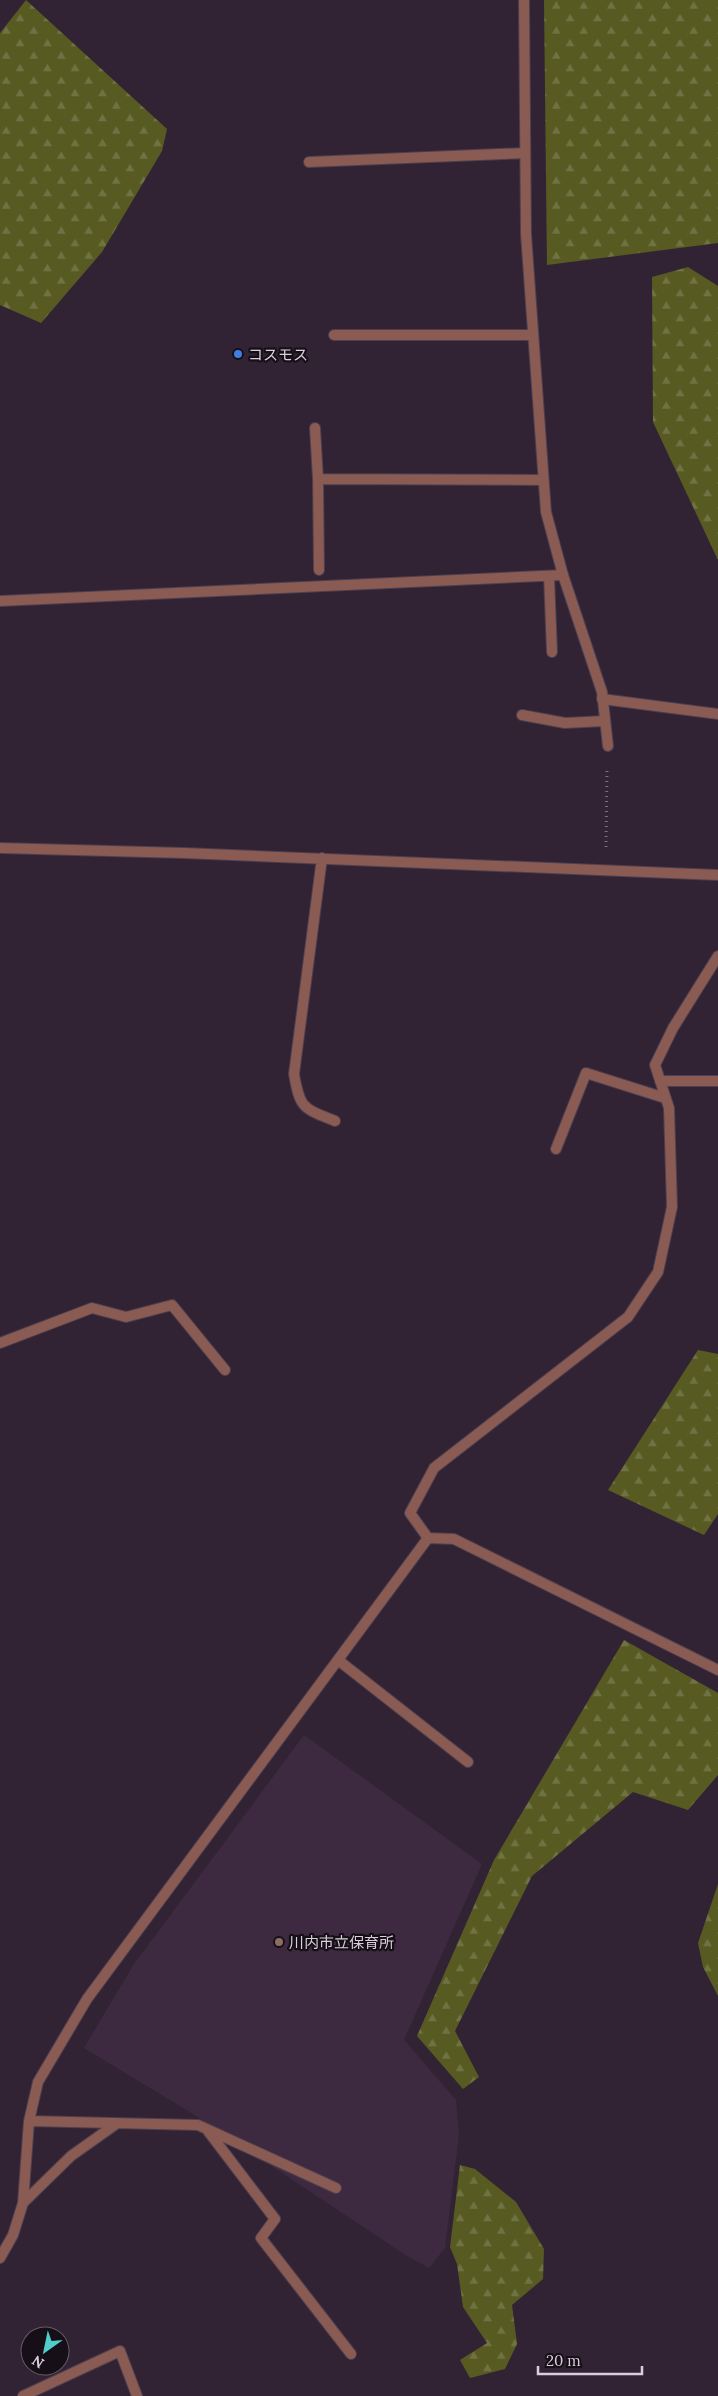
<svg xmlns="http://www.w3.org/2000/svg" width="718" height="2396" font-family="Lora,'Noto Sans JP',serif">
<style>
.built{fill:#3d2940}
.forest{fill:url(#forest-firs)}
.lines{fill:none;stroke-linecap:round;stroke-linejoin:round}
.service-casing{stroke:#4d3f4f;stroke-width:12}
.minor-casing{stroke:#4d3f4f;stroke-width:12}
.path{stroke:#7d707f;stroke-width:3;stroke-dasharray:1 4;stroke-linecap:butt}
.service{stroke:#895b53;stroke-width:10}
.minor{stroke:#895b53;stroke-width:10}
.shop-dot{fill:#3f7fe0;stroke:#160f17;stroke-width:2}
.education-dot{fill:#8d6e63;stroke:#160f17;stroke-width:2}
.labels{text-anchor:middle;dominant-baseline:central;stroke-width:4.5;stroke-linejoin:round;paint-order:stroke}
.poi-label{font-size:15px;fill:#d9cfdb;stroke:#160f17;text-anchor:start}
</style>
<defs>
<pattern id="forest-firs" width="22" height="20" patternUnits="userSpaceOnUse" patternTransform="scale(1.25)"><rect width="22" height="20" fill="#575b22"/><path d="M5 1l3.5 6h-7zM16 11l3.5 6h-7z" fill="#6f7242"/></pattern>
</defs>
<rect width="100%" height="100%" fill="#322334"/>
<path class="built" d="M 304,1735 L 482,1864 L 404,2040 L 456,2100 L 459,2135 L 445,2248 L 429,2268 L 407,2256 L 193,2114 L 84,2048 L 134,1964 Z"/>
<path class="forest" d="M 26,0 L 167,129 L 162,151 L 102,252 L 41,323 L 0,305 L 0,33 Z
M 544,0 L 718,0 L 718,243 L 547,265 Z
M 688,267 L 718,286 L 718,560 L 653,422 L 652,277 Z
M 698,1350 L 718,1354 L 718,1514 L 704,1535 L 608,1490 Z
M 624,1640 L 718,1693 L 718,1775 L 688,1810 L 633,1792 L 532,1876 L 455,2031 L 479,2077 L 463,2089 L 417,2036 L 494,1860 Z
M 718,1884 L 718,1996 L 703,1967 L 698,1943 Z
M 460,2165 L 475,2169 L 516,2202 L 544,2249 L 543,2279 L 512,2305 L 517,2344 L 505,2369 L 470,2378 L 460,2360 L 487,2343 L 463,2307 L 457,2264 L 450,2247 Z"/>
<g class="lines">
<defs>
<path id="service" d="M 549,576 L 552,652
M 0,601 L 563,575
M 602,699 L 718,714
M 522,715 L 565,723 L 605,721
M 0,1343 L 92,1308 L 126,1317 L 172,1305 L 225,1370
M 23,2396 L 120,2351 L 137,2396"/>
<path id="minor" d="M 524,0 L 526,234 L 546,512 L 563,575 L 602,692 L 608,746
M 309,162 L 525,153
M 334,335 L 533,335
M 315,428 L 318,479 L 543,480
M 318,479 L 319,570
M 0,848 L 184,853 L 718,875
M 322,858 L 294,1074 C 300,1109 303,1108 335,1121
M 660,1081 L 718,1081
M 556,1149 L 586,1073 L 665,1098
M 428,1538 L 410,1513 L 434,1468 L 628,1317 L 658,1272 L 672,1207 L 669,1108 L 655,1065 L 673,1028 L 718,956
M 338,1660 L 468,1762
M 29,2121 L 198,2125 L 336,2188
M 208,2131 L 275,2219 L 261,2238 L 351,2354
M 23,2203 L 71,2156 L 116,2124
M 0,2258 L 13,2235 L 23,2203 L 29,2121 L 38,2082 L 87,1999 L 428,1538 L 454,1539 L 718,1670"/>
</defs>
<use href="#service" class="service-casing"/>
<use href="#minor" class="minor-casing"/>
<path class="path" d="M 606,847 L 607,768"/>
<use href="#service" class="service"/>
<use href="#minor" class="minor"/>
</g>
<circle class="shop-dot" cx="238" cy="354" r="5"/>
<circle class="education-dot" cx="279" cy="1942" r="5"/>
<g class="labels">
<g class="poi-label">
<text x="248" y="354">コスモス</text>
<text x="289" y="1942">川内市立保育所</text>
</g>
</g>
<g transform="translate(45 2351) rotate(213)"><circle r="24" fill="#160f17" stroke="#645c65"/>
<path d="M0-4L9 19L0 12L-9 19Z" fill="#52cdce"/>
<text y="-8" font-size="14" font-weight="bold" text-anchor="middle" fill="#d9cfdb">N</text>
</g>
<path d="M538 2366v8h104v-8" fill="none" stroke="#d9cfdb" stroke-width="2.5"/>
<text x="546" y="2366" font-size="15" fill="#d9cfdb" stroke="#160f17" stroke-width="4" paint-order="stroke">20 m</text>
</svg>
